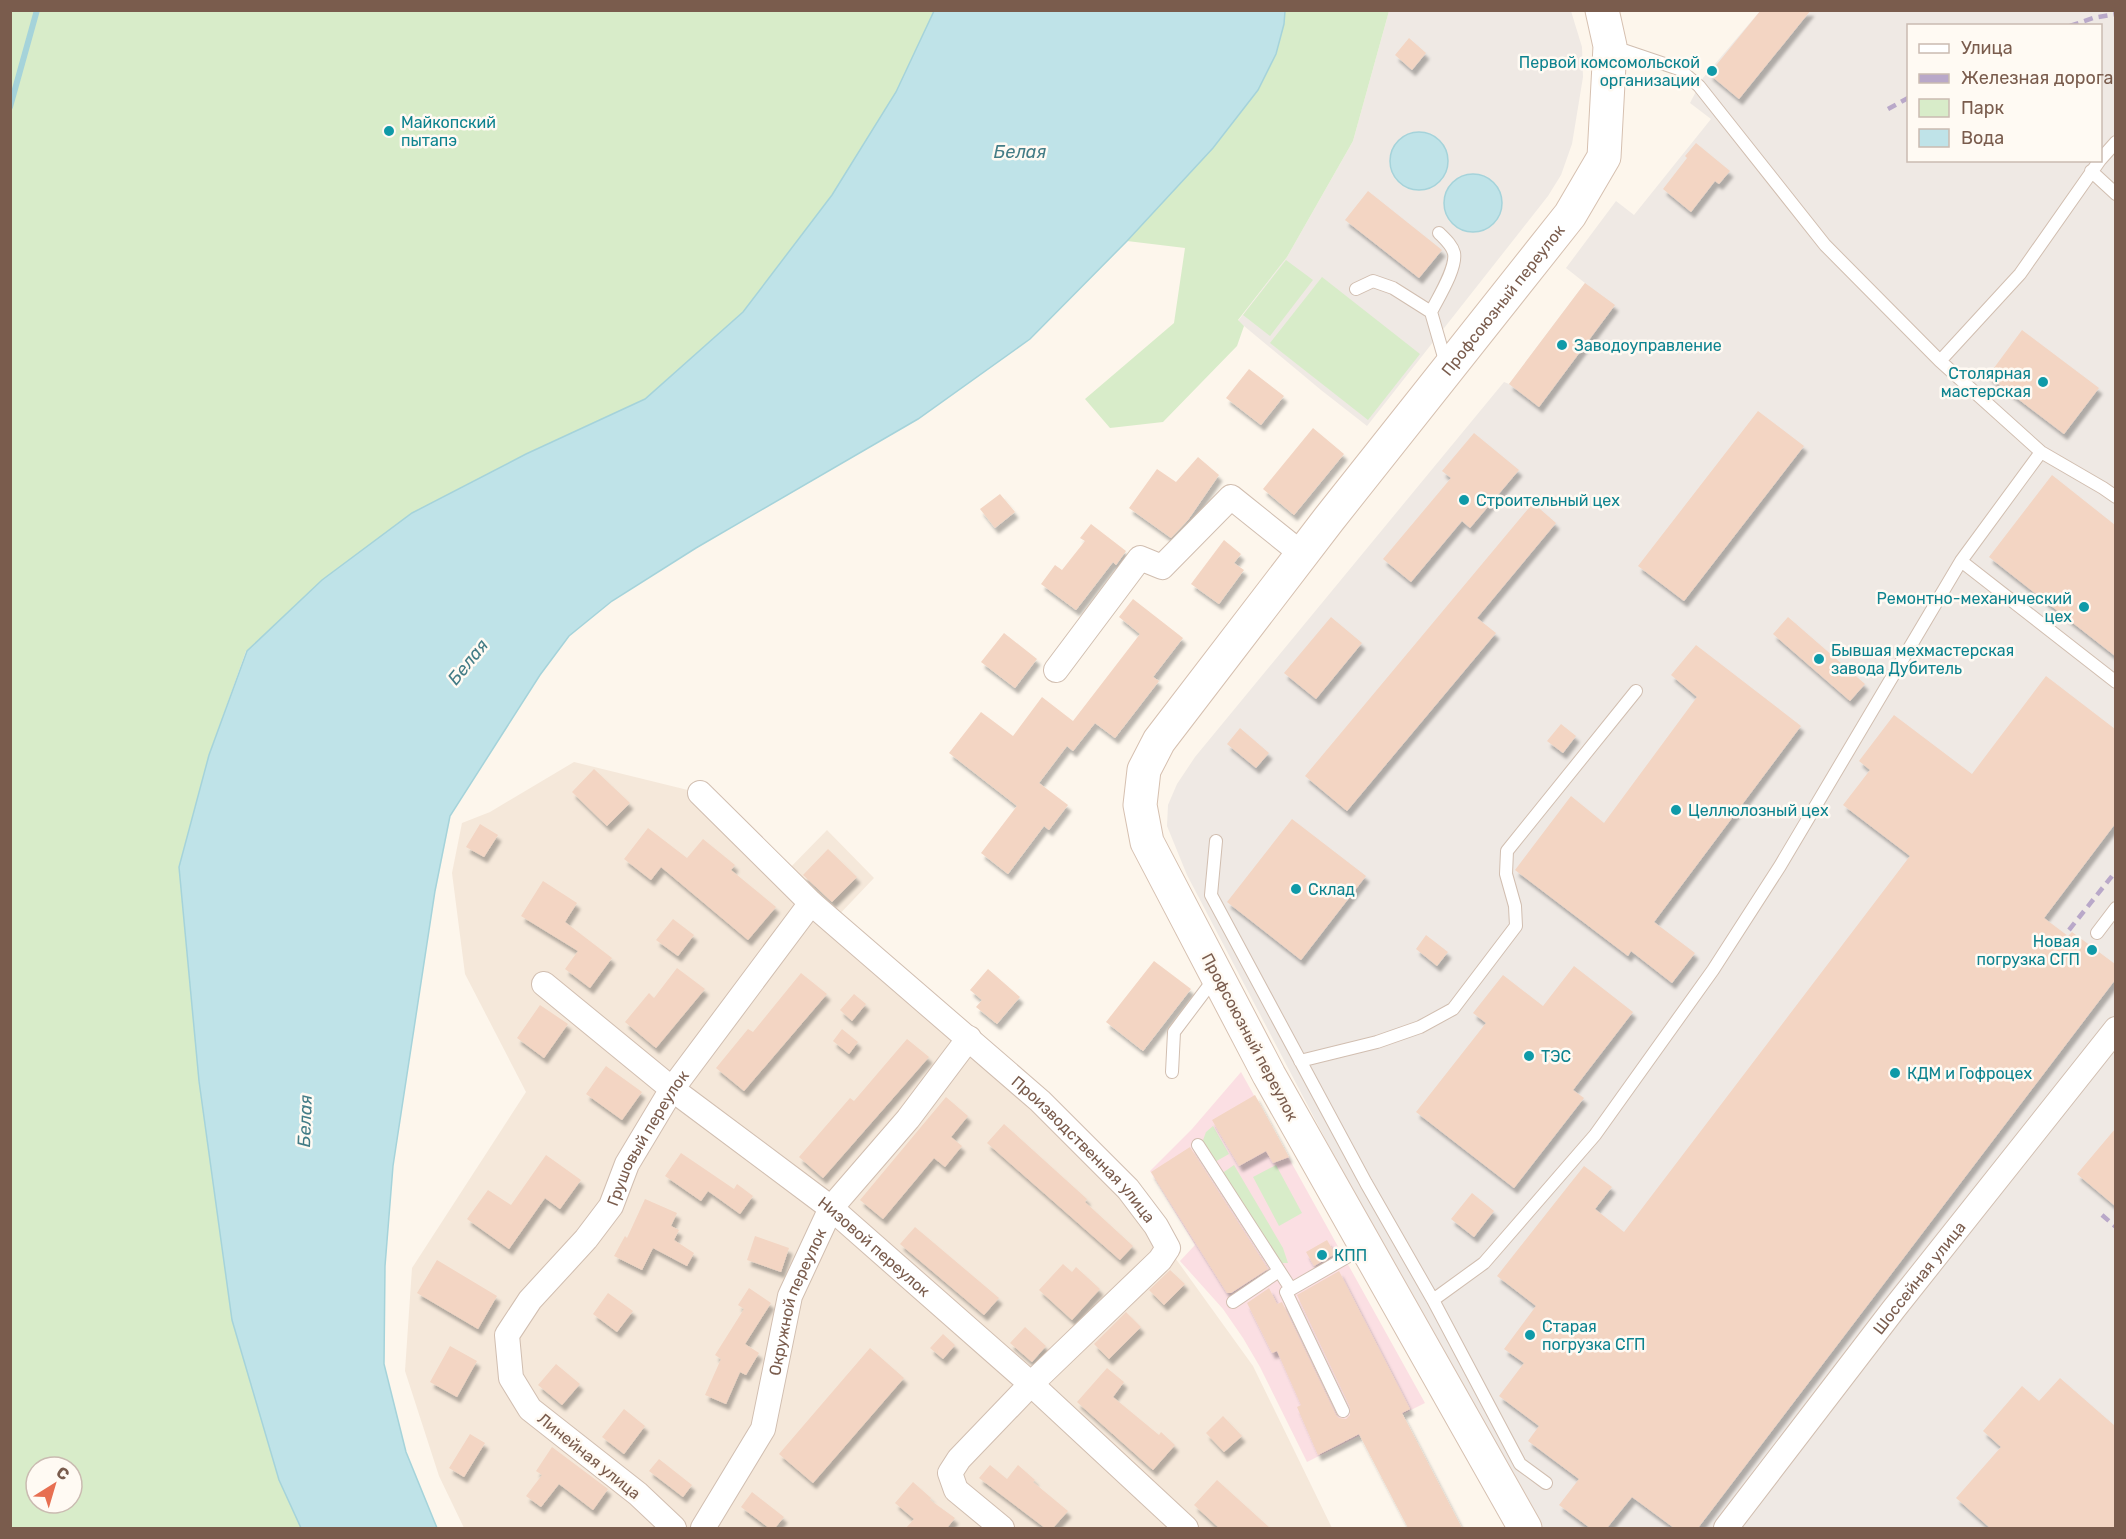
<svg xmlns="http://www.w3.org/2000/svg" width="2126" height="1539" font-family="Rubik,sans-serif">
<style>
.residential{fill:#f5e8da}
.industrial{fill:#efe9e4;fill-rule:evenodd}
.medical{fill:#fbdfe3}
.green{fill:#d8ecc9;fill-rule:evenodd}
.water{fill:#bfe3e8;stroke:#a5d3da;stroke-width:1.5}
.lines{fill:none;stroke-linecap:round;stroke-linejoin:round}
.stream{stroke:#a5d3da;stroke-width:6}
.building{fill:#f3d5c3;filter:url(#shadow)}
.lane-casing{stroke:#d1beb0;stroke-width:14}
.street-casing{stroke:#d1beb0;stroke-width:26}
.secondary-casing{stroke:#d6c0b0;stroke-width:35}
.lane{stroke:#fff;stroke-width:12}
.street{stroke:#fff;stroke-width:24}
.secondary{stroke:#fff;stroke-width:33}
.rail{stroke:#b9a8c9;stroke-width:4.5;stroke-dasharray:9 6;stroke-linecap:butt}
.culture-dot{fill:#0f9aa8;stroke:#fffaf3;stroke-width:2}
.labels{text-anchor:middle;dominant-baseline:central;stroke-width:5;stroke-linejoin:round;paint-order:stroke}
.culture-label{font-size:16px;fill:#0d838f;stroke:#fffaf3;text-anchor:start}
.street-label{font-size:16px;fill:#7a5c4d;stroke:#fffaf3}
.water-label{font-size:18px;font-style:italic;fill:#437c86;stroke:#fffaf3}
</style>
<defs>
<filter id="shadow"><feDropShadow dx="3.5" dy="6" stdDeviation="1.5" flood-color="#0004"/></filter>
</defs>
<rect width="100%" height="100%" fill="#fdf6ec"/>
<path class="residential" d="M 574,762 L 700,793 L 783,875 L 827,830 L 874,878 L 833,921 L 969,1038 L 1168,1248 L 1253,1366 L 1332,1528 L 464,1528 L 439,1476 L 405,1371 L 412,1268 L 526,1092 L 465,974 L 452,873 L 462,823 L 490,812 Z"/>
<path class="industrial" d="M 1389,11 L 1571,11 L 1582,47 L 1583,77 L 1572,144 L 1561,175 L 1548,196 L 1367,426 L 1321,390 L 1238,321 L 1287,257 L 1353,141 Z
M 1760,11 L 2115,11 L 2115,1528 L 1529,1528 L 1187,875 L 1167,826 L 1168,805 L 1177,784 L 1195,757 L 1504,382 L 1509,384 L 1585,283 L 1566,268 L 1616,201 L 1634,215 L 1711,119 L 1690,103 L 1703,78 ZM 1908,26 L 2100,26 L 2100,160 L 1908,160 Z"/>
<path class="medical" d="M 1241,1072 L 1425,1403 L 1307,1462 L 1260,1367 L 1243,1338 L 1223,1309 L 1180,1261 L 1195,1245 L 1150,1171 L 1192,1129 Z"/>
<path class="green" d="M 10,11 L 934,11 L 896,92 L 832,195 L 743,312 L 645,399 L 526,454 L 246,651 L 209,755 L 179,867 L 199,1081 L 232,1320 L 279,1480 L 301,1528 L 11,1528 ZM 36,1467 L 72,1467 L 72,1503 L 36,1503 Z
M 1285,11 L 1389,11 L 1353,141 L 1287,257 L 1238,320 L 1244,326 L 1237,346 L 1163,422 L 1110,428 L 1085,399 L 1174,323 L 1185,248 L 1127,241 L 1213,148 L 1284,24 Z
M 1286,260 L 1313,280 L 1270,336 L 1243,315 Z
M 1322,277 L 1420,354 L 1368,420 L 1270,343 Z
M 1213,1126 L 1229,1154 L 1213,1163 L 1202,1143 L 1206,1132 Z
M 1234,1165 L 1283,1248 L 1288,1263 L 1277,1263 L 1221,1174 Z
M 1276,1165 L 1302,1213 L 1279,1226 L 1253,1177 Z"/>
<path class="water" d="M 934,11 L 1285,11 L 1284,24 L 1276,54 L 1258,90 L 1213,148 L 1127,241 L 1030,339 L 918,419 L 696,548 L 612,601 L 569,636 L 540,675 L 450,816 L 435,891 L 393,1166 L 385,1266 L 384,1364 L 406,1452 L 437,1528 L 301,1528 L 279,1480 L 232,1320 L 199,1081 L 179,867 L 209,755 L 247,651 L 322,580 L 412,513 L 526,454 L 645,399 L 743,312 L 832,195 L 896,92 Z
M1390 161a29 29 0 1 1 58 0a29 29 0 1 1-58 0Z
M1444 203a29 29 0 1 1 58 0a29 29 0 1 1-58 0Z"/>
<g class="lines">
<path class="stream" d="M 10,107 L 37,10"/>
</g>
<path class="building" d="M 1761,10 L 1811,10 L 1739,99 L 1709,74 Z
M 1409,38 L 1426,53 L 1412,70 L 1395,55 Z
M 1696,143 L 1730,171 L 1719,184 L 1715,181 L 1691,212 L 1663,189 L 1687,158 L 1685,156 Z
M 1368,191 L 1442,250 L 1419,278 L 1345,220 Z
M 1585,283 L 1615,305 L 1539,407 L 1509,384 Z
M 2022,330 L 2099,388 L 2064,434 L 1988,376 Z
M 1249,369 L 1284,396 L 1261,425 L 1226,398 Z
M 1758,411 L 1804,446 L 1684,601 L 1638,566 Z
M 1313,428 L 1344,454 L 1294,515 L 1263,489 Z
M 1474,433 L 1519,470 L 1470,528 L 1462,521 L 1411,582 L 1383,559 L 1451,478 L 1442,471 Z
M 1198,457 L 1219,475 L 1188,520 L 1171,538 L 1129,508 L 1157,469 L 1176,482 Z
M 2052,475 L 2115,525 L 2115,656 L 1989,557 Z
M 1000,494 L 1015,512 L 995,528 L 980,509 Z
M 1533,503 L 1556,523 L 1477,618 L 1496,633 L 1347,811 L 1305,776 Z
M 1091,524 L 1126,551 L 1116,565 L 1113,562 L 1076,610 L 1041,584 L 1055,565 L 1062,570 L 1085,541 L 1080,538 Z
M 1224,540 L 1241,554 L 1234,563 L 1244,570 L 1219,604 L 1191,584 Z
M 1133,599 L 1183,638 L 1153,677 L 1159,681 L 1115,738 L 1095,723 L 1073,751 L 1067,746 L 1039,783 L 1068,805 L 1049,830 L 1044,826 L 1008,874 L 981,853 L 1017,806 L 949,753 L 981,712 L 1013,736 L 1042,697 L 1073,721 L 1140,634 L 1119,617 Z
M 1331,617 L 1362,643 L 1316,699 L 1284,673 Z
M 1788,617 L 1865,684 L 1850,701 L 1773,634 Z
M 1004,633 L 1037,659 L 1015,688 L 981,662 Z
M 1696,645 L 1801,726 L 1654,922 L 1695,953 L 1672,983 L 1631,951 L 1628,956 L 1515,870 L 1571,796 L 1604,823 L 1697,697 L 1671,675 Z
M 2046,676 L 2115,729 L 2115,824 L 2044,918 L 2068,936 L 2072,932 L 2115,964 L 2115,980 L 1698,1528 L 1674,1528 L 1632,1497 L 1607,1528 L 1590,1528 L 1559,1505 L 1579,1479 L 1528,1441 L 1539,1426 L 1499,1396 L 1524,1363 L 1504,1349 L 1536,1306 L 1497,1276 L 1584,1166 L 1612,1187 L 1595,1209 L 1624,1232 L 1910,856 L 1843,805 L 1870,770 L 1859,761 L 1894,715 L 1972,774 Z
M 1561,724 L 1576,736 L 1563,753 L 1547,741 Z
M 1240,728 L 1269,753 L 1256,768 L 1227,744 Z
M 594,769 L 630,803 L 607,826 L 572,792 Z
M 1292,819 L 1366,876 L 1301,960 L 1227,902 Z
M 480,824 L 498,835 L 484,857 L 466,847 Z
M 648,828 L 687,858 L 703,839 L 735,865 L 731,870 L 776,907 L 748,940 L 661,867 L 651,880 L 624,859 Z
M 828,849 L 857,877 L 832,902 L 803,875 Z
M 543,881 L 577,903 L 565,922 L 612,958 L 590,988 L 565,969 L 578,951 L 521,916 Z
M 673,919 L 694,935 L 678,956 L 656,940 Z
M 1426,935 L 1448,952 L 1437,966 L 1416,949 Z
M 1154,961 L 1191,989 L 1143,1051 L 1106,1022 Z
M 1574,966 L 1633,1012 L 1573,1090 L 1584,1098 L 1514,1188 L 1416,1112 L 1486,1023 L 1473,1013 L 1503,975 L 1543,1006 Z
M 677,968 L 705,989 L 656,1048 L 625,1022 L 649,993 L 654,998 Z
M 988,969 L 1020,997 L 997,1024 L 976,1007 L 982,1000 L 970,990 Z
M 801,973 L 827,994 L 744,1091 L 716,1068 L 748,1029 L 753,1032 Z
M 854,994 L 866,1004 L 852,1021 L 840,1010 Z
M 540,1005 L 568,1024 L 544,1058 L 517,1038 Z
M 842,1029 L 858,1042 L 849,1054 L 833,1041 Z
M 907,1039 L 929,1057 L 823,1178 L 799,1157 L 850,1098 L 854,1101 Z
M 606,1066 L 642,1092 L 622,1120 L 586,1094 Z
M 1255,1095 L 1289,1157 L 1273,1163 L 1266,1151 L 1239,1166 L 1212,1120 Z
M 946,1097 L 968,1116 L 951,1137 L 962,1146 L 945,1167 L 934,1158 L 883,1219 L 860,1200 Z
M 1004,1124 L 1087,1199 L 1085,1202 L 1133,1246 L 1120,1260 L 987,1143 Z
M 2115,1129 L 2115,1206 L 2077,1174 Z
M 1190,1147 L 1268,1269 L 1231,1293 L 1227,1293 L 1151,1172 Z
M 681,1153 L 734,1189 L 737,1184 L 753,1196 L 740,1214 L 708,1191 L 701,1201 L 665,1176 Z
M 546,1155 L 581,1180 L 560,1209 L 545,1198 L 509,1249 L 467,1219 L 488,1190 L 511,1205 Z
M 1472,1193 L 1494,1211 L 1474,1237 L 1451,1219 Z
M 645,1199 L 677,1213 L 671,1226 L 679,1230 L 674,1240 L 694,1253 L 687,1266 L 653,1248 L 642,1270 L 614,1256 L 625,1236 L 627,1238 Z
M 915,1227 L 999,1298 L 984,1315 L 900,1244 Z
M 755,1236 L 789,1248 L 781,1272 L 747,1260 Z
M 1327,1240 L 1335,1254 L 1314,1266 L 1306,1252 Z
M 437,1260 L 497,1296 L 478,1329 L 417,1293 Z
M 1063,1264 L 1072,1272 L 1076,1267 L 1100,1289 L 1072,1320 L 1039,1290 Z
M 1170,1270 L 1185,1284 L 1164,1305 L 1149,1290 Z
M 1339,1271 L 1410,1409 L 1402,1413 L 1462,1528 L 1408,1528 L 1359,1434 L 1318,1455 L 1297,1407 L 1301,1405 L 1277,1351 L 1272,1353 L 1247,1303 L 1269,1288 L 1277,1304 L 1282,1302 L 1336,1415 L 1339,1418 L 1346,1419 L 1350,1415 L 1350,1407 L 1297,1295 Z
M 749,1288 L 771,1303 L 745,1344 L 759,1353 L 746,1375 L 740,1372 L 726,1404 L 705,1395 L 721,1359 L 715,1355 L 744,1309 L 738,1305 Z
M 608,1293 L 633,1311 L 617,1332 L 593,1314 Z
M 1126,1312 L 1141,1327 L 1109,1359 L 1094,1344 Z
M 1025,1327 L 1046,1346 L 1032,1362 L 1010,1343 Z
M 943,1334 L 955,1345 L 943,1359 L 930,1348 Z
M 450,1346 L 477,1361 L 457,1397 L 430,1382 Z
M 870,1348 L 904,1378 L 813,1483 L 779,1454 Z
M 556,1364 L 580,1384 L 562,1405 L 538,1385 Z
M 1107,1368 L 1124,1382 L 1113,1397 L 1159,1435 L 1161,1432 L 1175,1445 L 1153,1470 L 1077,1402 Z
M 2060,1378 L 2115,1426 L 2115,1528 L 1990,1528 L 1956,1498 L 2001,1447 L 1983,1431 L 2022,1386 L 2039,1401 Z
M 624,1409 L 645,1426 L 624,1454 L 602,1437 Z
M 1223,1416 L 1242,1436 L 1224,1452 L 1206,1433 Z
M 470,1434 L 485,1443 L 464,1477 L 449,1468 Z
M 552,1447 L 608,1489 L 593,1510 L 559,1484 L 541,1507 L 526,1496 L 542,1475 L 536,1471 Z
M 659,1459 L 692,1485 L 683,1497 L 649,1471 Z
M 990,1465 L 1007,1479 L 1018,1465 L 1035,1480 L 1033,1482 L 1068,1511 L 1053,1528 L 1045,1528 L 979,1478 Z
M 1217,1480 L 1270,1528 L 1219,1528 L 1194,1505 Z
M 913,1482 L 931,1498 L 930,1500 L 955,1518 L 947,1528 L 906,1528 L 914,1519 L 895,1503 Z
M 752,1492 L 784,1517 L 775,1528 L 769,1528 L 741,1507 Z"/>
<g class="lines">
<defs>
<path id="lane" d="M 1611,46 L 1679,69 L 1699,86 L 1825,245 L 1940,361 L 2041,452 L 2103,488 L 2116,497
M 2100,160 L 2116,142
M 2091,171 L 2116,194
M 1356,289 L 1373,281 L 1393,288 L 1431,312 L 1446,364
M 1431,312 C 1438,298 1457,268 1454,253 C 1452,245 1445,239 1439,233
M 1940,361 L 2020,274 L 2100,160
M 1961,561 L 2116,682
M 1216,841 L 1211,895 L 1366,1183 L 1433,1300 L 1520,1464 L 1546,1483
M 2097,933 L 2116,908
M 1300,1061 L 1377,1042 L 1420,1027 L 1453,1009 L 1516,926 L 1515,906 L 1506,874 L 1507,851 L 1636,691
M 1172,1072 L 1174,1032 L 1214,979
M 1198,1145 L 1291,1289
M 1433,1300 L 1484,1263 L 1595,1135 L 1713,970 L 1780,866 L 1961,561 L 2041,452
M 1233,1302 L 1279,1271
M 1343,1411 L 1286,1292 L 1366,1246"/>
<g id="street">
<path d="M 1056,670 L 1140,558 L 1162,567 L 1231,497 L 1302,554"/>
<path id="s1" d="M 700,793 L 811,903 L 1040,1101 L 1128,1189 L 1156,1226 L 1168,1248 L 1160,1260 L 1031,1384 L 959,1459 L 950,1473 L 956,1490 L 1002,1528"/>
<path id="s2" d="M 544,984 L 672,1089 L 831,1208 L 1031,1384 L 1186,1528"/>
<path id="s3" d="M 674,1528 L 638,1494 L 530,1409 L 511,1378 L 507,1335 L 530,1300 L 586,1239 L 611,1206 L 627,1164 L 672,1089 L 811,903"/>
<path id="s4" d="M 703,1528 L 763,1429 L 790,1296 L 831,1208 L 908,1119 L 969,1038"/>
<path id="s5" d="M 1726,1528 L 1893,1310 L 2116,1029"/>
</g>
<g id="secondary">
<path id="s6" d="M 1525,1528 L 1269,1075 L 1147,842 L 1140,805 L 1144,770 L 1159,741 L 1329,519 L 1570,215 L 1604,157 L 1610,46 L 1602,10"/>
</g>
</defs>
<use href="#lane" class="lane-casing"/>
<use href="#street" class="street-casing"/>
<use href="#secondary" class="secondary-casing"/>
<use href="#lane" class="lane"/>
<use href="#street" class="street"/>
<use href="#secondary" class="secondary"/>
<path class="rail" d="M 2070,26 L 2093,18 L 2116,14
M 1888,109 L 1908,98
M 2069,930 L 2116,871
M 2102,1215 L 2116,1227"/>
</g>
<g class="culture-dot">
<circle cx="1712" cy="71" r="6"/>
<circle cx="389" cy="131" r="6"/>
<circle cx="1562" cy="345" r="6"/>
<circle cx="2043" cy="382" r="6"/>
<circle cx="1464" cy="500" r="6"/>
<circle cx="2084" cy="607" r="6"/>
<circle cx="1819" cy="659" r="6"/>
<circle cx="1676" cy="810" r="6"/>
<circle cx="1296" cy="889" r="6"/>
<circle cx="2092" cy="950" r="6"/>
<circle cx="1529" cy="1056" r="6"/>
<circle cx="1895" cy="1073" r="6"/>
<circle cx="1322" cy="1255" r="6"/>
<circle cx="1530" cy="1335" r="6"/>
</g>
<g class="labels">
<g class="culture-label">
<text x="1700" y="62" text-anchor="end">Первой комсомольской<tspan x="1700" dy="18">организации</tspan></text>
<text x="401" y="122">Майкопский<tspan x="401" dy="18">пытапэ</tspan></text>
<text x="1574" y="345">Заводоуправление</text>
<text x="2031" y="373" text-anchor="end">Столярная<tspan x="2031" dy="18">мастерская</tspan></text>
<text x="1476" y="500">Строительный цех</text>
<text x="2072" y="598" text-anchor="end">Ремонтно-механический<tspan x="2072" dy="18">цех</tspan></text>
<text x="1831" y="650">Бывшая мехмастерская<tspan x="1831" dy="18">завода Дубитель</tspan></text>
<text x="1688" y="810">Целлюлозный цех</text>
<text x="1308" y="889">Склад</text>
<text x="2080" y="941" text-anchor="end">Новая<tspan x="2080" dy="18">погрузка СГП</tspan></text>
<text x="1541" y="1056">ТЭС</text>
<text x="1907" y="1073">КДМ и Гофроцех</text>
<text x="1334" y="1255">КПП</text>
<text x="1542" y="1326">Старая<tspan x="1542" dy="18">погрузка СГП</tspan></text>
</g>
<g class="street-label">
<text stroke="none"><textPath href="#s6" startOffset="1448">Профсоюзный переулок</textPath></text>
<text transform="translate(1250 1037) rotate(62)">Профсоюзный переулок</text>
<text stroke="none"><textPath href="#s3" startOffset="510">Грушовый переулок</textPath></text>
<text stroke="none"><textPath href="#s1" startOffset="524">Производственная улица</textPath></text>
<text stroke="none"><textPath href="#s2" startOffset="422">Низовой переулок</textPath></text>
<text stroke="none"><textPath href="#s5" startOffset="316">Шоссейная улица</textPath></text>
<text stroke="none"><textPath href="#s4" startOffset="248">Окружной переулок</textPath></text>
<text transform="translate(589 1456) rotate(39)">Линейная улица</text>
</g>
<g class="water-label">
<text x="1020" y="152">Белая</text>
<text transform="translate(468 662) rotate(-51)">Белая</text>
<text transform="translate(305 1121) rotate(-88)">Белая</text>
</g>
</g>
<rect width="2126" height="1539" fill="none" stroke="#7a5c4d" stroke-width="24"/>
<rect x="1907" y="24" width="195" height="138" fill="#fffaf3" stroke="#cabbb1" stroke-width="1.5"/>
<rect x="1919" y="44" width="30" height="9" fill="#ffffff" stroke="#cabbb1" stroke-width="1.5"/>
<text x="1961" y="54" font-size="18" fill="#7a5c4d">Улица</text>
<rect x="1919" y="74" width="30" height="9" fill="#b9a8c9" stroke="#cabbb1" stroke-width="1.5"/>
<text x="1961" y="84" font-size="18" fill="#7a5c4d">Железная дорога</text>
<rect x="1919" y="99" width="30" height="18" fill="#d8ecc9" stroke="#cabbb1" stroke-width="1.5"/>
<text x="1961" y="114" font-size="18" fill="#7a5c4d">Парк</text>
<rect x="1919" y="129" width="30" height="18" fill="#bfe3e8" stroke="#cabbb1" stroke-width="1.5"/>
<text x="1961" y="144" font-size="18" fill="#7a5c4d">Вода</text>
<g transform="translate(54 1485) rotate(37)"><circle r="28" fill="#fffaf3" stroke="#cabbb1" stroke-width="1.5"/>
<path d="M0-4.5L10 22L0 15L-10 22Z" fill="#e76f51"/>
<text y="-9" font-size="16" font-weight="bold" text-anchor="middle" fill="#7a5c4d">С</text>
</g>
</svg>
